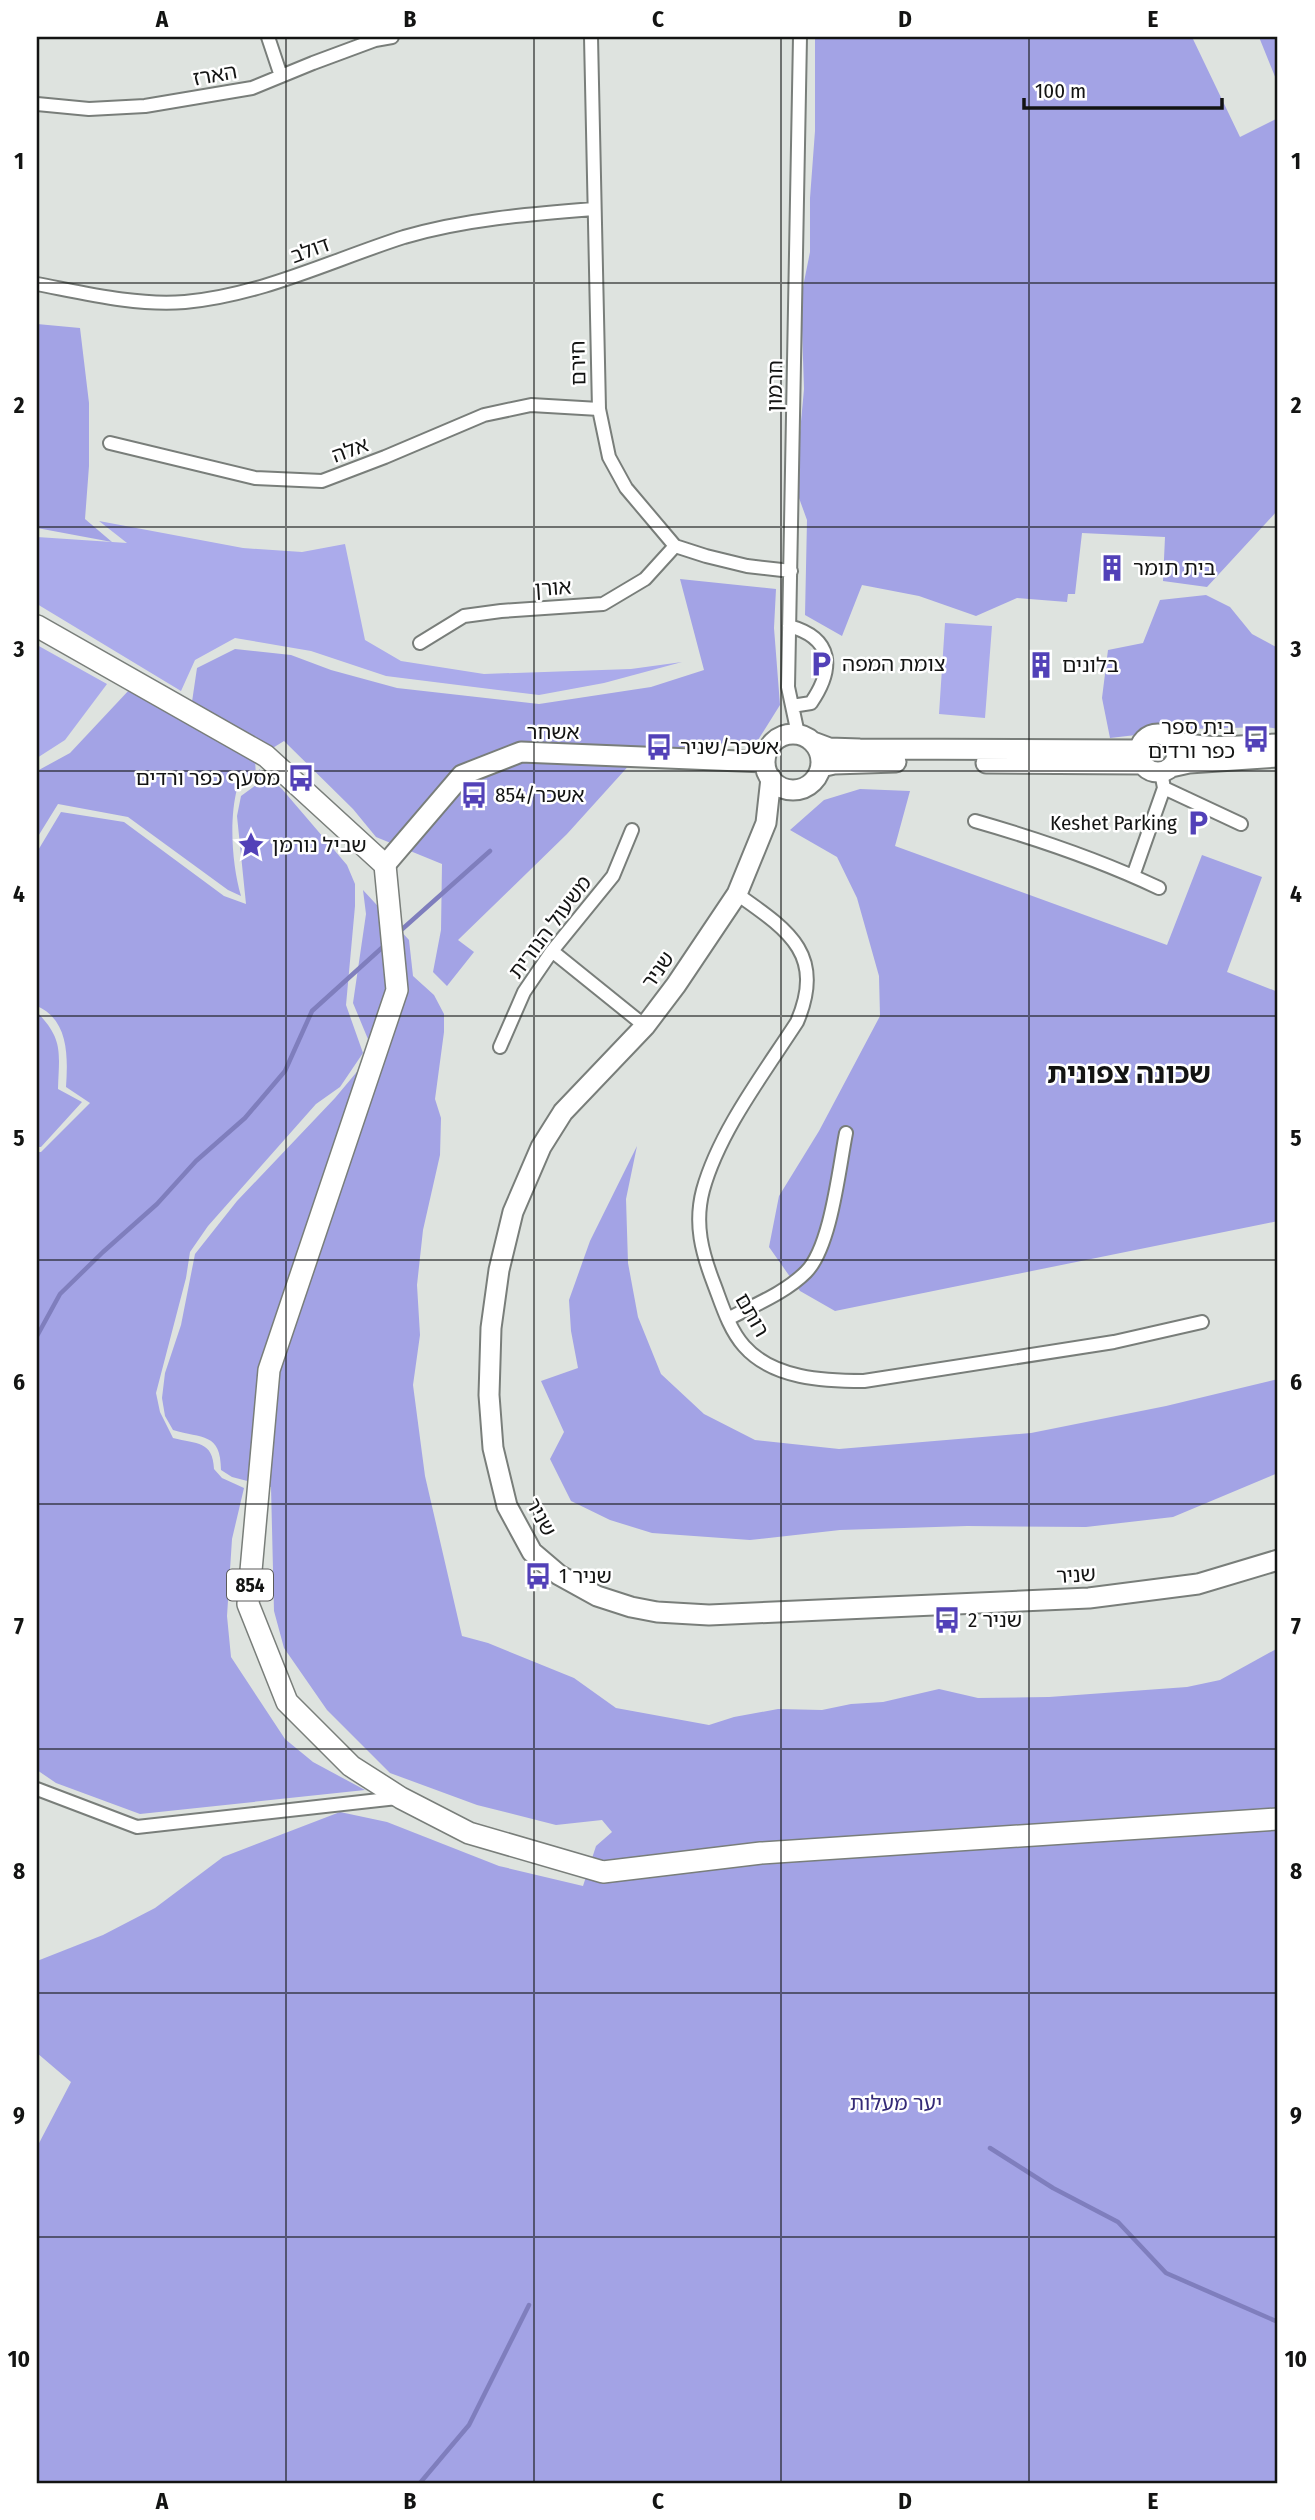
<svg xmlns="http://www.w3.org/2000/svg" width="1315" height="2520" font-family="'Fira Sans Condensed','Noto Sans Hebrew',sans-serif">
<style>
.green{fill:#ababeb}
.forest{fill:#a3a3e5}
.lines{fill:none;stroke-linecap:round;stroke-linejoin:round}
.stream{stroke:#7f7ebd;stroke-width:4.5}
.street-casing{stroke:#797e7a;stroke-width:16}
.secondary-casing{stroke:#797e7a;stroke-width:23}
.primary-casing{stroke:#797e7a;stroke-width:24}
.street{stroke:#fff;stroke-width:12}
.secondary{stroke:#fff;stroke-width:19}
.primary{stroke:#fff;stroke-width:21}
.grid{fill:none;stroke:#131413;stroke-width:2;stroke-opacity:0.55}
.labels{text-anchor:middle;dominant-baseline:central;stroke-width:5;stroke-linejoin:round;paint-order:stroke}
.shield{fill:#fff;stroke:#5a5a5a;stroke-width:2}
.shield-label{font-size:19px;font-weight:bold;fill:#131413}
.street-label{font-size:21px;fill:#131413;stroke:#fff}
.poi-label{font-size:21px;fill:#131413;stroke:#fff;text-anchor:start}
.park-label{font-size:21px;fill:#352b77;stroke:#fff}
.district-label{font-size:28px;font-weight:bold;fill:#131413;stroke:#fff}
.neatline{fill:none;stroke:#131413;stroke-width:2.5}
.grid-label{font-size:23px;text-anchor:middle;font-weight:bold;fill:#131413}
</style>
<rect width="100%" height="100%" fill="#dee3df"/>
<path class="green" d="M 99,521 L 243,548 L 302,552 L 345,544 L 365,640 L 401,661 L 484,674 L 631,669 L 682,662 L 604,683 L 539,695 L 386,676 L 311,651 L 235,638 L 195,660 L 181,691 L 37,604 L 37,537 L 127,543 Z
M 945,623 L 992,626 L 985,718 L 939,714 Z
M 37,645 L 107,684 L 65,740 L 37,758 Z"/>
<path class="forest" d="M 815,37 L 1192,37 L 1240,137 L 1278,118 L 1278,510 L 1207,587 L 1163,581 L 1165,537 L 1082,533 L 1075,594 L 1068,594 L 1067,602 L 1017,598 L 976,616 L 919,596 L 862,585 L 842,636 L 805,615 L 807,520 L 795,487 L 804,389 L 801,297 L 810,252 L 810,198 L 815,131 Z
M 1259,37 L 1278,37 L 1278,84 Z
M 37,324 L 80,328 L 89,403 L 89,466 L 85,519 L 112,542 L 37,528 Z
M 680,579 L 776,589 L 774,628 L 780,705 L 758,740 L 642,751 L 567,834 L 458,940 L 474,952 L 447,986 L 433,972 L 441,930 L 442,864 L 376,837 L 353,809 L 284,741 L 255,759 L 256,777 L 237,789 C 229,820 232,865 241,896 L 228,890 L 128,817 L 58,804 L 37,838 L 37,771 L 70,753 L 130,689 L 189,722 L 197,668 L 235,649 L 291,655 L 331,670 L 397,688 L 539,704 L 651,687 L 704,670 Z
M 1206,595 L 1230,607 L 1252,634 L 1278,648 L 1278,729 L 1267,727 L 1188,729 L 1110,738 L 1102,698 L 1108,650 L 1143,643 L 1160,600 Z
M 259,769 L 282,789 L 347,865 L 355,884 L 355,906 L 346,1005 L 363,1053 L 340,1087 L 316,1104 L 208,1226 L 190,1252 L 186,1278 L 156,1393 L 160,1412 L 173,1438 C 197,1444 213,1441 214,1469 L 222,1478 L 244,1488 L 232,1539 L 227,1616 L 231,1657 L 285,1739 L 313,1762 L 365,1790 L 140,1814 L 56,1783 L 37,1770 L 37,1152 L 41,1152 L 90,1103 L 66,1087 C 68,1057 69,1020 37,1006 L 37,852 L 61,812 L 124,822 L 224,896 L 246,904 L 237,816 L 241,796 L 260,782 Z
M 860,789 L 910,791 L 895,846 L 1167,945 L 1202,855 L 1262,877 L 1227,972 L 1278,992 L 1278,1221 L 835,1311 L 800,1291 L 769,1247 L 779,1196 L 819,1131 L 880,1016 L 879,976 L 857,898 L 837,857 L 790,830 L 824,800 Z
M 363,890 L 409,940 L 413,976 L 434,995 L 444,1014 L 444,1032 L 435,1099 L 441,1118 L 440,1155 L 423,1230 L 417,1285 L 420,1335 L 413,1385 L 425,1476 L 462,1636 L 488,1643 L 574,1678 L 616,1708 L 709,1725 L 734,1717 L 778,1709 L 822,1710 L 851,1704 L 883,1702 L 939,1689 L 978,1698 L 1049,1697 L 1187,1687 L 1220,1680 L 1278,1648 L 1278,2483 L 37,2483 L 37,2147 L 71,2082 L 37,2053 L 37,1961 L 103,1935 L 155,1908 L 223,1857 L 340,1812 L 387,1822 L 499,1866 L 583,1886 L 596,1846 L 612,1832 L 602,1820 L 556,1825 L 477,1805 L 390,1773 L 327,1710 L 284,1648 L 274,1611 L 271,1487 L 232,1477 L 221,1470 C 221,1432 202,1439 173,1430 L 165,1416 L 162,1398 L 165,1373 L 181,1325 L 195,1254 L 237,1201 L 335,1098 L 376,1049 L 370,1044 L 353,1003 L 366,914 Z
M 37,1012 C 64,1040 59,1053 58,1089 L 82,1102 L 41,1147 L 37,1147 Z
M 637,1146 L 626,1199 L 628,1263 L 638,1317 L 661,1374 L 704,1414 L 755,1440 L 839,1449 L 1031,1433 L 1166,1406 L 1278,1379 L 1278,1473 L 1173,1517 L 1086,1527 L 967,1526 L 840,1530 L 750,1540 L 652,1533 L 610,1520 L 571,1501 L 550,1459 L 564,1432 L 541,1381 L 578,1368 L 571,1331 L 569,1300 L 590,1241 Z"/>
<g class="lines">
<path class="stream" d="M 399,932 L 490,851
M 37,1336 L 60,1294 L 103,1252 L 157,1204 L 196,1161 L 245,1118 L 285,1071 L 312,1011 L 385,945
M 990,2148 L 1053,2188 L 1118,2222 L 1166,2273 L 1278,2322
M 420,2483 L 469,2425 L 529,2305"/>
<defs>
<path id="street" d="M 268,37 L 281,76
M 591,37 L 599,409 L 609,457 L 626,488 L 675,546 L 706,556 L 747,566 L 791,571
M 37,104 L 89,109 L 145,106 L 252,88 L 313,63 L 375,40 L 392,37
M 37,284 C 84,293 136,306 185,302 C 262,295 332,260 404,237 C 465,219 531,214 594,209
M 110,443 L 255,478 L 322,481 L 385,457 L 484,415 L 531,405 L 599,409
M 789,626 C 833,638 835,668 811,703 L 792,706
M 420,643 L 464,616 L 501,611 L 603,604 L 645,579 L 675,546
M 798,734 L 788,687 L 800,37
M 1164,788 L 1241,824
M 975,821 C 1038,839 1100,860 1159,888
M 1133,876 L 1164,788 L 1161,772
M 737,894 C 788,930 826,954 797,1022 C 764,1073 719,1132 703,1190 C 694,1224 702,1253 714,1284 C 722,1305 729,1329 744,1346 C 773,1379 824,1381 864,1381 L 1114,1342 L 1202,1322
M 552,951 L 645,1026
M 500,1047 L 524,992 L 552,951 L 613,876 L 632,830
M 728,1319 C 754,1305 785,1293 806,1272 C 831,1247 839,1168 846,1133
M 37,1789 L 137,1827 L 397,1798"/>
<path id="secondary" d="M1139 753a19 19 0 1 1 38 0a19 19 0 1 1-38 0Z
M765 762a28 28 0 1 1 56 0a28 28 0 1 1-56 0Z
M 1172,740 C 1205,751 1244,745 1278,744
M 813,742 L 829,748 L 860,749 L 1140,750
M 986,763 L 1143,764
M 821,767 L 834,764 L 896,762
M 1171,767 L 1189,763 L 1278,757
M 771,778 L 766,823 L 737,894 L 676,985 L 645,1026 L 563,1112 L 541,1147 L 513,1212 L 499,1270 L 491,1328 L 489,1395 L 493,1448 L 507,1506 L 532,1552 L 559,1575 L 597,1596 L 631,1607 L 657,1612 L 709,1615 L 1089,1598 L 1198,1584 L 1278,1560
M 385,865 L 462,775 L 521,752 L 765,762"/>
<path id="primary" d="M 37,626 L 266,756 L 385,865 L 397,990 L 269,1370 L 248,1604 L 287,1702 L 351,1766 L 401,1798 L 469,1833 L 603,1872 L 761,1853 L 1278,1819"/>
</defs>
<use href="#street" class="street-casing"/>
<use href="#secondary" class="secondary-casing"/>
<use href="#primary" class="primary-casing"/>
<use href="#street" class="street"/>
<use href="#secondary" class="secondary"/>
<use href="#primary" class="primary"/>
</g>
<path class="grid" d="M 286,37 L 286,2483M 534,37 L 534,2483M 781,37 L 781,2483M 1029,37 L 1029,2483M 37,283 L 1278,283M 37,527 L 1278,527M 37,771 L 1278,771M 37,1016 L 1278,1016M 37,1260 L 1278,1260M 37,1504 L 1278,1504M 37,1749 L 1278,1749M 37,1993 L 1278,1993M 37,2237 L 1278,2237"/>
<defs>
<symbol id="building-bare" viewBox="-9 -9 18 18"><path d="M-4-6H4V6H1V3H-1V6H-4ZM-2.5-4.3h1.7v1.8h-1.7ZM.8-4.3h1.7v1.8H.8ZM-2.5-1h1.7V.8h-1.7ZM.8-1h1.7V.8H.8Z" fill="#5241b8" stroke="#fff" stroke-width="2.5" paint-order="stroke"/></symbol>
<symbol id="parking-bare" viewBox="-9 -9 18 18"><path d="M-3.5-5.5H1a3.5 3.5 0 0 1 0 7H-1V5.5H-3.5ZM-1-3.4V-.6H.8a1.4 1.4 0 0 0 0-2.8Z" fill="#5241b8" stroke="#fff" stroke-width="2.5" paint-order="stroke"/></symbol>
<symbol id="bus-bare" viewBox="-9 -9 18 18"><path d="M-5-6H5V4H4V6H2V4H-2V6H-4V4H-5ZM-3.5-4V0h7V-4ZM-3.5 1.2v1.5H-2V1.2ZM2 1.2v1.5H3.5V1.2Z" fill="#5241b8" stroke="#fff" stroke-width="2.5" paint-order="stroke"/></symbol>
<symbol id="sight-bare" viewBox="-9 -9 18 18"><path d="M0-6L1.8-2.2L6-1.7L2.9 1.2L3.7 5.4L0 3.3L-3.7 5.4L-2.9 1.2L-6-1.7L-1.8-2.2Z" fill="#5241b8" stroke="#fff" stroke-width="2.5" paint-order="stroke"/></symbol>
</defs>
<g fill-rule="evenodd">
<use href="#building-bare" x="1093" y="549" width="38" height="38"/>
<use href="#parking-bare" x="802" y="645" width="38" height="38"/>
<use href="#building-bare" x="1022" y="646" width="38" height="38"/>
<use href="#bus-bare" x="1237" y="720" width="38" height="38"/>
<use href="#bus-bare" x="640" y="728" width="38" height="38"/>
<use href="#bus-bare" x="282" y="759" width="38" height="38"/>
<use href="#bus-bare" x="455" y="776" width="38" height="38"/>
<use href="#parking-bare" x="1179" y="804" width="38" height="38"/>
<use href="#sight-bare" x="232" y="826" width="38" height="38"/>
<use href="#bus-bare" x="519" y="1557" width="38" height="38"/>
<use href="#bus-bare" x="928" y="1601" width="38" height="38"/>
</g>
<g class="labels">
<rect class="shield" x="227" y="1569.5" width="46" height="31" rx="5"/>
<g class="shield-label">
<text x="250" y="1585">854</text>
</g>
<g class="street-label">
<text transform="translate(215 75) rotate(-10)">הארז</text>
<text transform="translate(310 250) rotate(-20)">דולב</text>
<text transform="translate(578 363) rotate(-91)">חירם</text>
<text transform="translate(775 386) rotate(-89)">חרמון</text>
<text transform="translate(350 450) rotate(-20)">אלה</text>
<text transform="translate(553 588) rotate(-4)">אורן</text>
<text x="553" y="732">אשחר</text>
<text transform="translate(550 927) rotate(-53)">משעול הנורית</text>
<text transform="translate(658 970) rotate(-55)">שניר</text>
<text transform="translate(752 1315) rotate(60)">רותם</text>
<text transform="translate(541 1517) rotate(61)">שניר</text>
<text transform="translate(1076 1575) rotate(-4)">שניר</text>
</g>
<g class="poi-label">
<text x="1133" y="568">בית תומר</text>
<text x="842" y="664">צומת המפה</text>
<text x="1062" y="665">בלונים</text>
<text x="1235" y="727" text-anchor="end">בית ספר<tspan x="1235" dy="24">כפר ורדים</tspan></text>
<text x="680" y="747">אשכר/שניר</text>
<text x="280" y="778" text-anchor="end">מסעף כפר ורדים</text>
<text x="495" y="795">אשכר/854</text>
<text x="1177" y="823" text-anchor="end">Keshet Parking</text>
<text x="272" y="845">שביל נורמן</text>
<text x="559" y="1576">שניר 1</text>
<text x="968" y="1620">שניר 2</text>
</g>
<g class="park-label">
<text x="896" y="2103">יער מעלות</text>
</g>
<g class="district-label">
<text x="1129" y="1073">שכונה צפונית</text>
</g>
</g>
<rect width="1315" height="2520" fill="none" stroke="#ffffff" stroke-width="77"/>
<path d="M1024 98v10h198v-10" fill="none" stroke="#131413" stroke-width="3.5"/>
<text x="1035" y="98" font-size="21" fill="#131413" stroke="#ffffff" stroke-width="5" paint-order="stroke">100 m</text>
<rect x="38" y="38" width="1238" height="2444" class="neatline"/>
<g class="grid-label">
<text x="162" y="27">A</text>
<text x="410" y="27">B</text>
<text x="658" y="27">C</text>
<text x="905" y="27">D</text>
<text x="1153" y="27">E</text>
<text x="19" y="169">1</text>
<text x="1296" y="169">1</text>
<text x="19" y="413">2</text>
<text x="1296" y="413">2</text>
<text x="19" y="657">3</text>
<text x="1296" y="657">3</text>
<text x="19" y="902">4</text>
<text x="1296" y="902">4</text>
<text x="19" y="1146">5</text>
<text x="1296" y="1146">5</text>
<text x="19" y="1390">6</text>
<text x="1296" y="1390">6</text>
<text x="19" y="1634">7</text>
<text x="1296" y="1634">7</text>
<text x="19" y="1879">8</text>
<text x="1296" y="1879">8</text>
<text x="19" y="2123">9</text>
<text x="1296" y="2123">9</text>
<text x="19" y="2367">10</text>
<text x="1296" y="2367">10</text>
<text x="162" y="2509">A</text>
<text x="410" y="2509">B</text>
<text x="658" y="2509">C</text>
<text x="905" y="2509">D</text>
<text x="1153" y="2509">E</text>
</g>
</svg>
